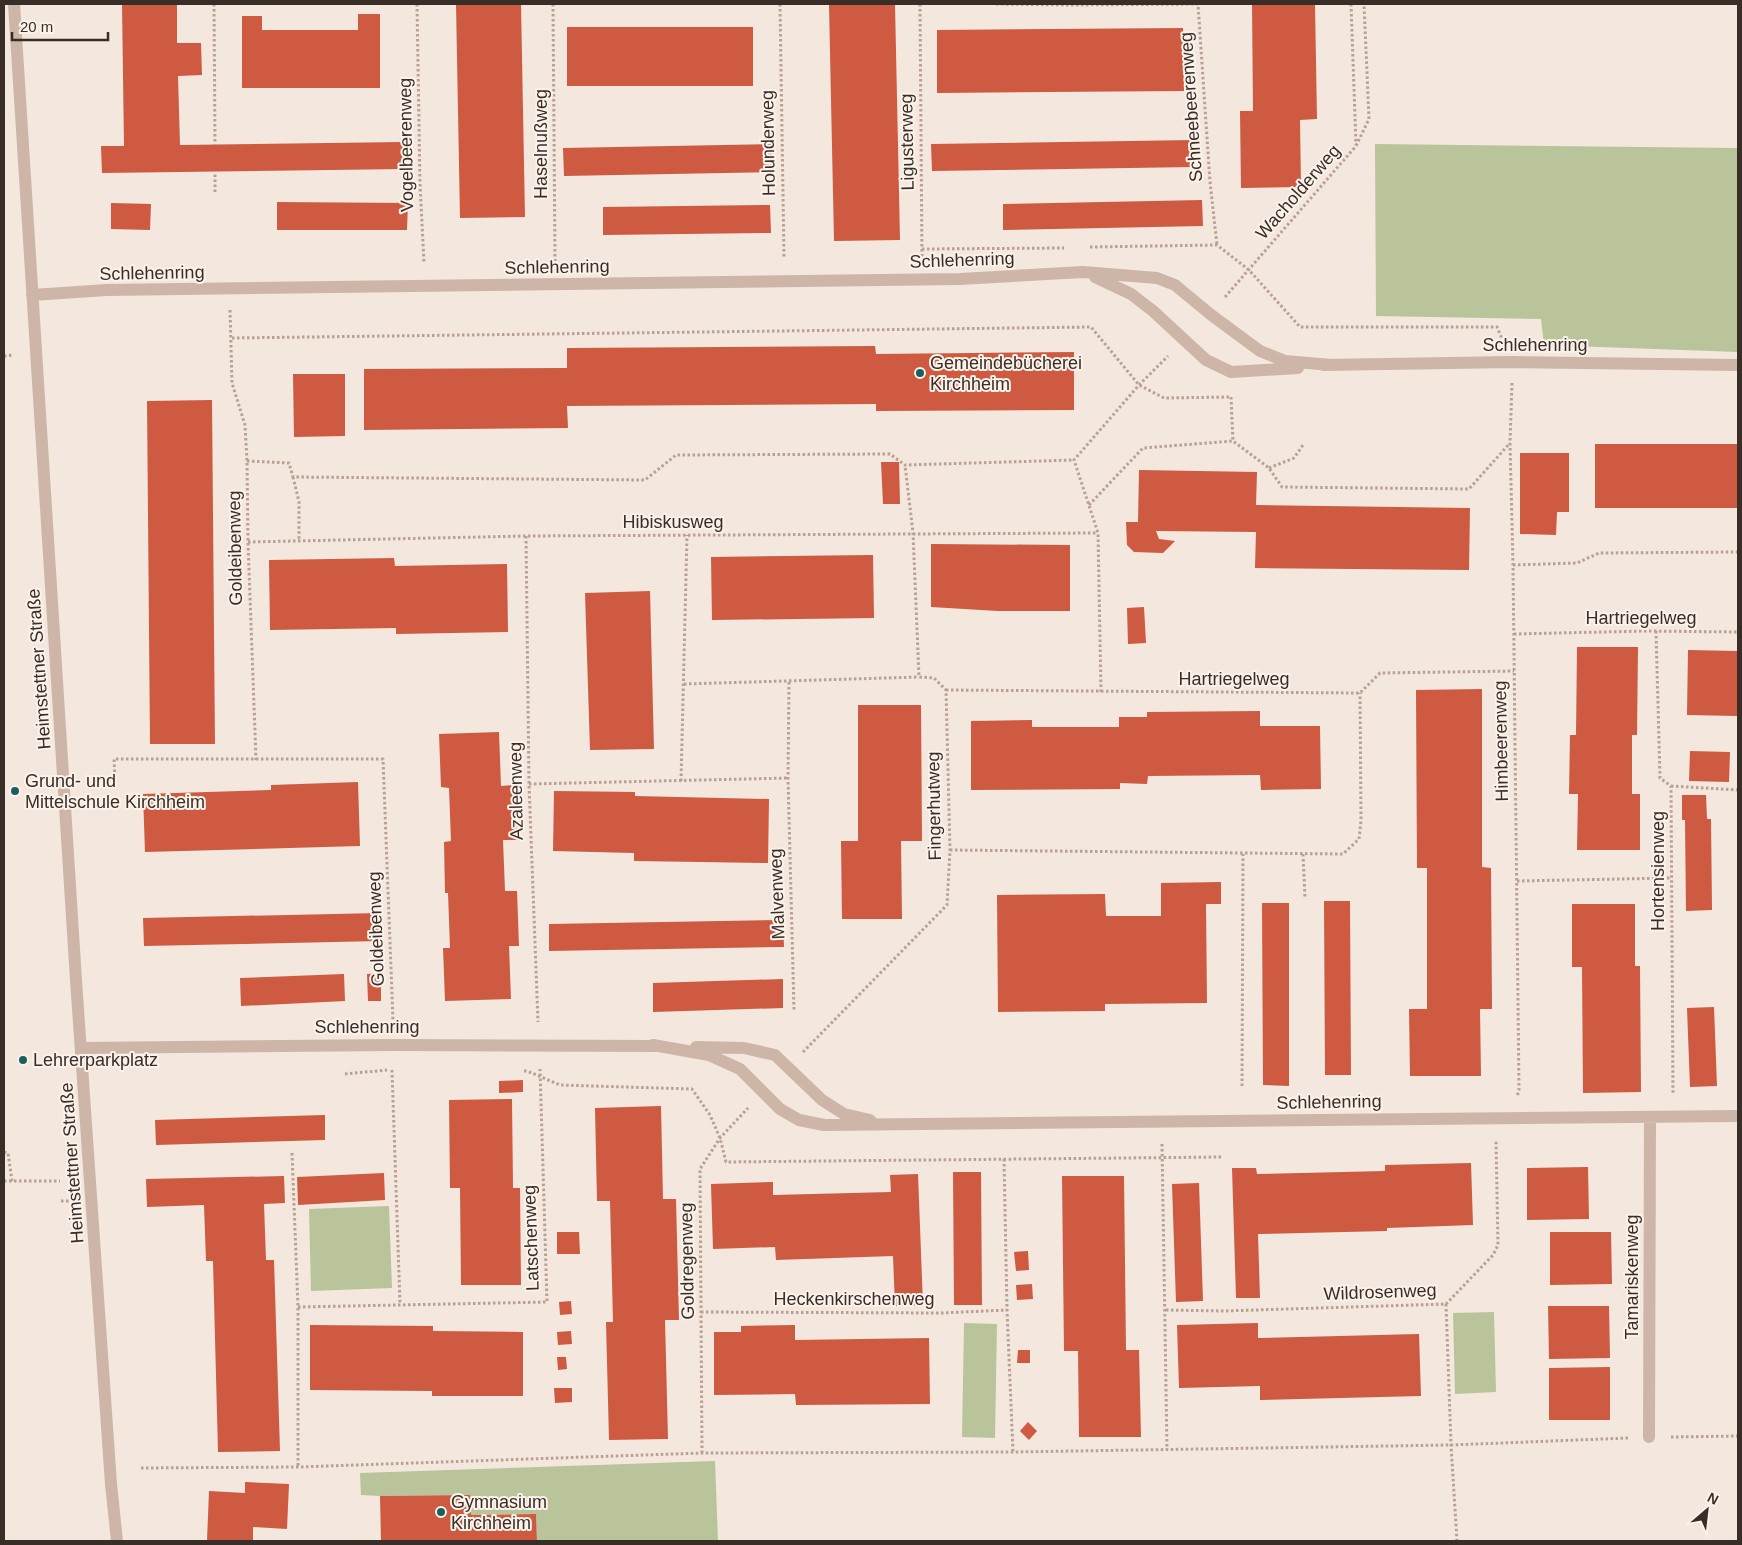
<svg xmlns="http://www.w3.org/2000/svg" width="1742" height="1545" font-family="Helvetica,sans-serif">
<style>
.green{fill:#b9c49b}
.building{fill:#cd5a41}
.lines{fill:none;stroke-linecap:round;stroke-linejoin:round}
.path{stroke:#b9a092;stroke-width:3;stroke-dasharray:2.5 2.5;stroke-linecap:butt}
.minor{stroke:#cdb6a8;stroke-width:12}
.poi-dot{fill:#1b5e5e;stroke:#fbf2ea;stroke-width:2}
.labels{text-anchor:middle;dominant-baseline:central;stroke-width:4;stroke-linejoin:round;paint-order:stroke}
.street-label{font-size:18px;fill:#392d28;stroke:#fbf2ea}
.poi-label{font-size:18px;fill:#392d28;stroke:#fbf2ea;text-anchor:start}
</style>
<rect width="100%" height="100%" fill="#f4e7dd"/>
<path class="green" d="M 1375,144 L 1738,148 L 1738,352 L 1544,345 L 1541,319 L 1376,316 Z
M 389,1206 L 392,1288 L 311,1291 L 309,1209 Z
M 1494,1312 L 1496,1392 L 1455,1394 L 1453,1313 Z
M 964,1323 L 997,1324 L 995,1438 L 962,1437 Z
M 715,1461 L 718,1541 L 537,1541 L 536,1514 L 471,1515 L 470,1495 L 380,1496 L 361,1495 L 360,1473 Z"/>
<path class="building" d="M 122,4 L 177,4 L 177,43 L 201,43 L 202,75 L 178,76 L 180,145 L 403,142 L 403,169 L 102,173 L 101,146 L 124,146 Z
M 456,4 L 521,4 L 525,217 L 460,218 Z
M 829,4 L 895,4 L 900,240 L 834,241 Z
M 1252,4 L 1315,4 L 1317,119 L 1300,120 L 1301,187 L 1241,188 L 1240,111 L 1253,111 Z
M 358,14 L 380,14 L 380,88 L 242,88 L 242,16 L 262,16 L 262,30 L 358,30 Z
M 567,27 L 753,27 L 753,86 L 567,86 Z
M 1183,28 L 1184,91 L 937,93 L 937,30 Z
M 1194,140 L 1194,167 L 932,171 L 931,144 Z
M 772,144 L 773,172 L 564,176 L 563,148 Z
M 1202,200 L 1203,226 L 1003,230 L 1003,204 Z
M 277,202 L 408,203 L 407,230 L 277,230 Z
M 111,203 L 151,204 L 150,230 L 111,229 Z
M 770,205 L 771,233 L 603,235 L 603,207 Z
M 875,346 L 876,354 L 1074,352 L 1074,410 L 876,411 L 876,404 L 567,406 L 568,428 L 364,430 L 364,369 L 567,368 L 567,348 Z
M 293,374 L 345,374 L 345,436 L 294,437 Z
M 212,400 L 215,744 L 150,744 L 147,401 Z
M 1595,444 L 1738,444 L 1738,508 L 1595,508 Z
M 1520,453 L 1569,453 L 1569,512 L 1557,512 L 1556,535 L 1520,534 Z
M 881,462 L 899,462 L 900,504 L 883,504 Z
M 1139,470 L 1257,472 L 1256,505 L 1470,508 L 1469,570 L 1255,568 L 1256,532 L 1156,531 L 1159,539 L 1175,541 L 1163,553 L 1134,552 L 1127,545 L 1126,522 L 1138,522 Z
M 931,544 L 1070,545 L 1070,611 L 998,611 L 931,607 Z
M 873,555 L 874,618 L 712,620 L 711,557 Z
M 394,558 L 395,566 L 507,564 L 508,632 L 396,634 L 396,628 L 270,630 L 269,560 Z
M 650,591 L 654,749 L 590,750 L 585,593 Z
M 1144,607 L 1146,643 L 1128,644 L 1127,608 Z
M 1577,647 L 1638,647 L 1637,735 L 1632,735 L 1632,794 L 1640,794 L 1640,850 L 1577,850 L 1578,794 L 1569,794 L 1570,735 L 1576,735 Z
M 1688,650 L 1738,651 L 1738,716 L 1687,715 Z
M 1482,689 L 1482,867 L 1491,868 L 1492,1009 L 1480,1009 L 1481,1076 L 1410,1076 L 1409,1009 L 1427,1009 L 1427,868 L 1417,868 L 1416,690 Z
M 858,705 L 921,705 L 922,841 L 901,841 L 902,919 L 842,919 L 841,841 L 858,841 Z
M 1260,711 L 1260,726 L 1320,726 L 1321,789 L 1261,790 L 1260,775 L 1148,776 L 1147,784 L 1120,783 L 1120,789 L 971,790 L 971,721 L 1032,720 L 1032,727 L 1119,727 L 1119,717 L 1147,717 L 1147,712 Z
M 499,732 L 501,786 L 515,785 L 517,840 L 503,840 L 505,891 L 517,891 L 519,946 L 509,946 L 511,999 L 445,1001 L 443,948 L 450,948 L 448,893 L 445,893 L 444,842 L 451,841 L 449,788 L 441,787 L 439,734 Z
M 1690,751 L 1730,752 L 1729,782 L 1689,781 Z
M 358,782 L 360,846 L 145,852 L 143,794 L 271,790 L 271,785 Z
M 554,791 L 635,792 L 635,796 L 769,799 L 768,863 L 634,861 L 634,853 L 553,851 Z
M 1682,795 L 1706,795 L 1707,819 L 1711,819 L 1712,910 L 1686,911 L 1685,820 L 1682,820 Z
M 1221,882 L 1221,904 L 1206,904 L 1207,1003 L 1105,1004 L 1105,1011 L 998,1012 L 997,895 L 1105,894 L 1106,916 L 1161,916 L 1161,883 Z
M 1324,901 L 1350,901 L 1351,1075 L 1325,1075 Z
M 1262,903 L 1289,903 L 1289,1086 L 1263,1085 Z
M 1572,904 L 1635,904 L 1635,966 L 1640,966 L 1641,1092 L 1583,1093 L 1582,967 L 1572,967 Z
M 380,913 L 380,941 L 144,946 L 143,918 Z
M 783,920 L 784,947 L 549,951 L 549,924 Z
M 381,973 L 381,1001 L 368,1001 L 367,974 Z
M 344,974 L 345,1001 L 241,1006 L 240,978 Z
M 783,979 L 783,1008 L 653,1012 L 653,983 Z
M 1714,1007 L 1717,1086 L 1690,1087 L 1687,1008 Z
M 523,1080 L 523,1092 L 499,1093 L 499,1081 Z
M 512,1099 L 513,1188 L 520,1188 L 521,1285 L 461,1285 L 460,1188 L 450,1188 L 449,1100 Z
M 661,1106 L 663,1199 L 676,1199 L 679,1320 L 665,1320 L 668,1439 L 609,1440 L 606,1322 L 613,1322 L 610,1201 L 597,1201 L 595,1108 Z
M 325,1115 L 325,1140 L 156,1145 L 155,1120 Z
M 1471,1163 L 1473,1225 L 1387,1228 L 1387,1231 L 1258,1234 L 1260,1298 L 1236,1298 L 1232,1168 L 1256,1168 L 1257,1174 L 1385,1171 L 1385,1165 Z
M 1588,1167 L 1589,1219 L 1527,1220 L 1527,1168 Z
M 953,1172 L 981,1172 L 982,1305 L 954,1305 Z
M 384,1173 L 385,1200 L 298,1205 L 297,1177 Z
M 918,1174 L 923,1305 L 895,1306 L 893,1256 L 776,1260 L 775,1247 L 713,1249 L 711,1184 L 773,1182 L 773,1195 L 891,1192 L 890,1175 Z
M 284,1176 L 285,1203 L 264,1204 L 266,1260 L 274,1260 L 280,1451 L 218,1452 L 213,1261 L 206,1261 L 204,1205 L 147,1207 L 146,1179 Z
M 1062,1176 L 1124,1176 L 1126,1350 L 1139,1350 L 1141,1437 L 1079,1437 L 1078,1351 L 1064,1351 Z
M 1199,1183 L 1203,1301 L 1176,1302 L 1172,1184 Z
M 557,1232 L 579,1232 L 580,1254 L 557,1254 Z
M 1550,1232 L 1611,1232 L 1612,1284 L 1550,1285 Z
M 1028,1251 L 1029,1270 L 1016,1271 L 1014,1252 Z
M 1032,1284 L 1033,1299 L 1017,1300 L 1016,1285 Z
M 571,1301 L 572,1314 L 560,1315 L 559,1302 Z
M 1548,1306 L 1609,1306 L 1610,1358 L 1549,1359 Z
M 1258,1323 L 1258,1338 L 1419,1334 L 1421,1396 L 1260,1400 L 1260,1386 L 1179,1388 L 1177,1325 Z
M 310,1325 L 433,1326 L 433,1331 L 523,1332 L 523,1396 L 432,1396 L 432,1391 L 310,1390 Z
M 795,1325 L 795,1340 L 929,1338 L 930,1404 L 796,1405 L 795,1394 L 714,1395 L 714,1332 L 741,1332 L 741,1326 Z
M 571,1331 L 572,1344 L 558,1345 L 557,1332 Z
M 1018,1350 L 1030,1350 L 1030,1363 L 1017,1363 Z
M 557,1357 L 566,1357 L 567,1369 L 558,1370 Z
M 1610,1367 L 1610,1420 L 1549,1420 L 1549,1368 Z
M 554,1388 L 572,1388 L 572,1402 L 555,1403 Z
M 1028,1422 L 1037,1431 L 1029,1440 L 1020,1431 Z
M 245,1482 L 289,1484 L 287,1529 L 253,1527 L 253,1541 L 207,1541 L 209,1491 L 245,1493 Z
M 470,1495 L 471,1515 L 536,1514 L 537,1541 L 381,1541 L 380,1496 Z"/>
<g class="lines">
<path class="path" d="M 214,4 L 215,145
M 417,4 L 420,184 L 424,263
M 553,4 L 555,261
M 780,4 L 784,258
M 920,4 L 922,258
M 996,4 L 1071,5 L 1071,4
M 1351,4 L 1356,145
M 1071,5 L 1198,4 L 1210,182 L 1217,245
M 215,192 L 215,172
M 1090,247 L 1217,245 L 1249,270 L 1300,327 L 1497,327 L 1502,339
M 922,249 L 1064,248
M 1225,297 L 1356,146 L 1369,119 L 1364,4
M 230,310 L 232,383 L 245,425 L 247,461 L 248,542 L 256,760
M 232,338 L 1091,327 L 1139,385 L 1164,398 L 1230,397
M 4,356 L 13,355
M 1512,383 L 1510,443 L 1513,565 L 1519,1090 L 1517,1097
M 1231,397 L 1233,441
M 247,461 L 289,463 L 293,477 L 645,480 L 676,455 L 890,454 L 905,465 L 1074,460
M 1269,468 L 1294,458 L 1303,445
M 293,477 L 299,502 L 299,541
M 1089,505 L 1143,448 L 1233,441 L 1269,468 L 1282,487 L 1469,489 L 1510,443
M 526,536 L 529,784 L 538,1022
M 248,542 L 526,536 L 1098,533
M 1513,565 L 1577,563 L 1599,553 L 1738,552
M 1656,631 L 1660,778 L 1671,786 L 1673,1095
M 1514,634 L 1647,631 L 1738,632
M 789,682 L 788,778 L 794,1010
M 684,684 L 919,677
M 946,690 L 1360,693 L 1380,673 L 1514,671
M 1101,692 L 1098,533 L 1074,460 L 1139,385 L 1168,356
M 93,781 L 115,780 L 114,759 L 383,759 L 393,1021
M 681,781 L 687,535
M 529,784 L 788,778
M 1671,786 L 1738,790
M 950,850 L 1343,854 L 1359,839 L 1361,821 L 1360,693
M 1303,854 L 1305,898
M 1517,881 L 1672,878
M 803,1052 L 947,905 L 950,850 L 946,690 L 934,678 L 919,677 L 913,533 L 905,465
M 392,1070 L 400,1304
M 524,1071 L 527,1071 L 560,1085 L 692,1089 L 710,1115 L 720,1138 L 726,1162 L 1223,1157
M 345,1074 L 387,1070
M 1242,1086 L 1243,854
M 1162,1144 L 1167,1450
M 4,1152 L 8,1153 L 12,1181
M 292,1153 L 298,1307 L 298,1467
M 1004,1159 L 1007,1310 L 1013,1452
M 4,1181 L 60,1181
M 61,1201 L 69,1201
M 1446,1304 L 1451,1445 L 1457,1541
M 298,1307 L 547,1302 L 540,1069
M 1166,1310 L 1224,1311 L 1446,1304 L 1493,1255 L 1498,1245 L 1496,1140
M 701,1312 L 941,1313 L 1007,1310
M 1671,1437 L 1738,1436
M 702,1453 L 700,1169 L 720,1138 L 748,1108
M 141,1468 L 298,1467 L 702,1453 L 1013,1452 L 1451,1445 L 1628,1438"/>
<path class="minor" d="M 14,4 L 76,980 L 111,1484 L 117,1541
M 1095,277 L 1131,294 L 1153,311 L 1206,360 L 1231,372 L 1298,368
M 32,295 L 107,290 L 960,279 L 1083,272 L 1157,278 L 1175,285 L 1210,314 L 1260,351 L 1285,361 L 1331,365
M 1323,365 L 1512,362 L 1738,365
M 653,1045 L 709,1055 L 740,1069 L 780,1109 L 799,1120 L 824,1125 L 1738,1116
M 696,1047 L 744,1048 L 775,1055 L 822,1100 L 844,1114 L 870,1120
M 81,1048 L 394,1045 L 659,1046
M 1649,1437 L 1650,1117"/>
</g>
<g class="poi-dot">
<circle cx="920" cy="373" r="5"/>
<circle cx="15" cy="791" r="5"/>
<circle cx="23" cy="1060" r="5"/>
<circle cx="441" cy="1512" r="5"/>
</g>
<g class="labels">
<g class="street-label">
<text transform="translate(1191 107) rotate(-94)">Schneebeerenweg</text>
<text transform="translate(907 142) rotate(-91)">Ligusterweg</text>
<text transform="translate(768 143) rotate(-91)">Holunderweg</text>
<text transform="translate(541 144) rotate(-90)">Haselnußweg</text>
<text transform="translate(406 145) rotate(-91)">Vogelbeerenweg</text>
<text transform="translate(1298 192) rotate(-49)">Wacholderweg</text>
<text transform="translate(962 260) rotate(-2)">Schlehenring</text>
<text transform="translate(557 267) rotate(-1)">Schlehenring</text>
<text transform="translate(152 273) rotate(-1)">Schlehenring</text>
<text x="1535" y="345">Schlehenring</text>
<text x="673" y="522">Hibiskusweg</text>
<text transform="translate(235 548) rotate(-91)">Goldeibenweg</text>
<text x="1641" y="618">Hartriegelweg</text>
<text transform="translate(39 669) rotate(-94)">Heimstettner Straße</text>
<text x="1234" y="679">Hartriegelweg</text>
<text transform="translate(1501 741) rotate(-91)">Himbeerenweg</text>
<text transform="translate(516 791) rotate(-91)">Azaleenweg</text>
<text transform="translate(934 806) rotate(-91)">Fingerhutweg</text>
<text transform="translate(1658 871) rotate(-90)">Hortensienweg</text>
<text transform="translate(777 894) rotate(-92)">Malvenweg</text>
<text transform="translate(376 929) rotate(-92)">Goldeibenweg</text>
<text x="367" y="1027">Schlehenring</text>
<text transform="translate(1329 1102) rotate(-1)">Schlehenring</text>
<text transform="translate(72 1163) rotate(-94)">Heimstettner Straße</text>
<text transform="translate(531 1238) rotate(-92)">Latschenweg</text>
<text transform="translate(687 1261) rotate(-91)">Goldregenweg</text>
<text transform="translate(1632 1277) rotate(-90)">Tamariskenweg</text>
<text transform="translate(1380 1292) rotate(-2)">Wildrosenweg</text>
<text x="854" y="1299">Heckenkirschenweg</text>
</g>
<g class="poi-label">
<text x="930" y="363">Gemeindebücherei<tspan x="930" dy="21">Kirchheim</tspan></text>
<text x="25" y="781">Grund- und<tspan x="25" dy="21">Mittelschule Kirchheim</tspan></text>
<text x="33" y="1060">Lehrerparkplatz</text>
<text x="451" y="1502">Gymnasium<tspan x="451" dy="21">Kirchheim</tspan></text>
</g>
</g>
<rect width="1742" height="1545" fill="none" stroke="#392d28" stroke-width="10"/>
<g transform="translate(1707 1510) rotate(28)" stroke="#fbf2ea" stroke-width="4" paint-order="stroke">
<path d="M0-4L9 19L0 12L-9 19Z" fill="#392d28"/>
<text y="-8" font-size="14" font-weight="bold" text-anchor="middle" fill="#392d28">N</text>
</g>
<path d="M12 32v8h96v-8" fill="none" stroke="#392d28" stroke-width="2.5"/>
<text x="20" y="32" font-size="15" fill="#392d28" stroke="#fbf2ea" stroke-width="4" paint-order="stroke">20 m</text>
</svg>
